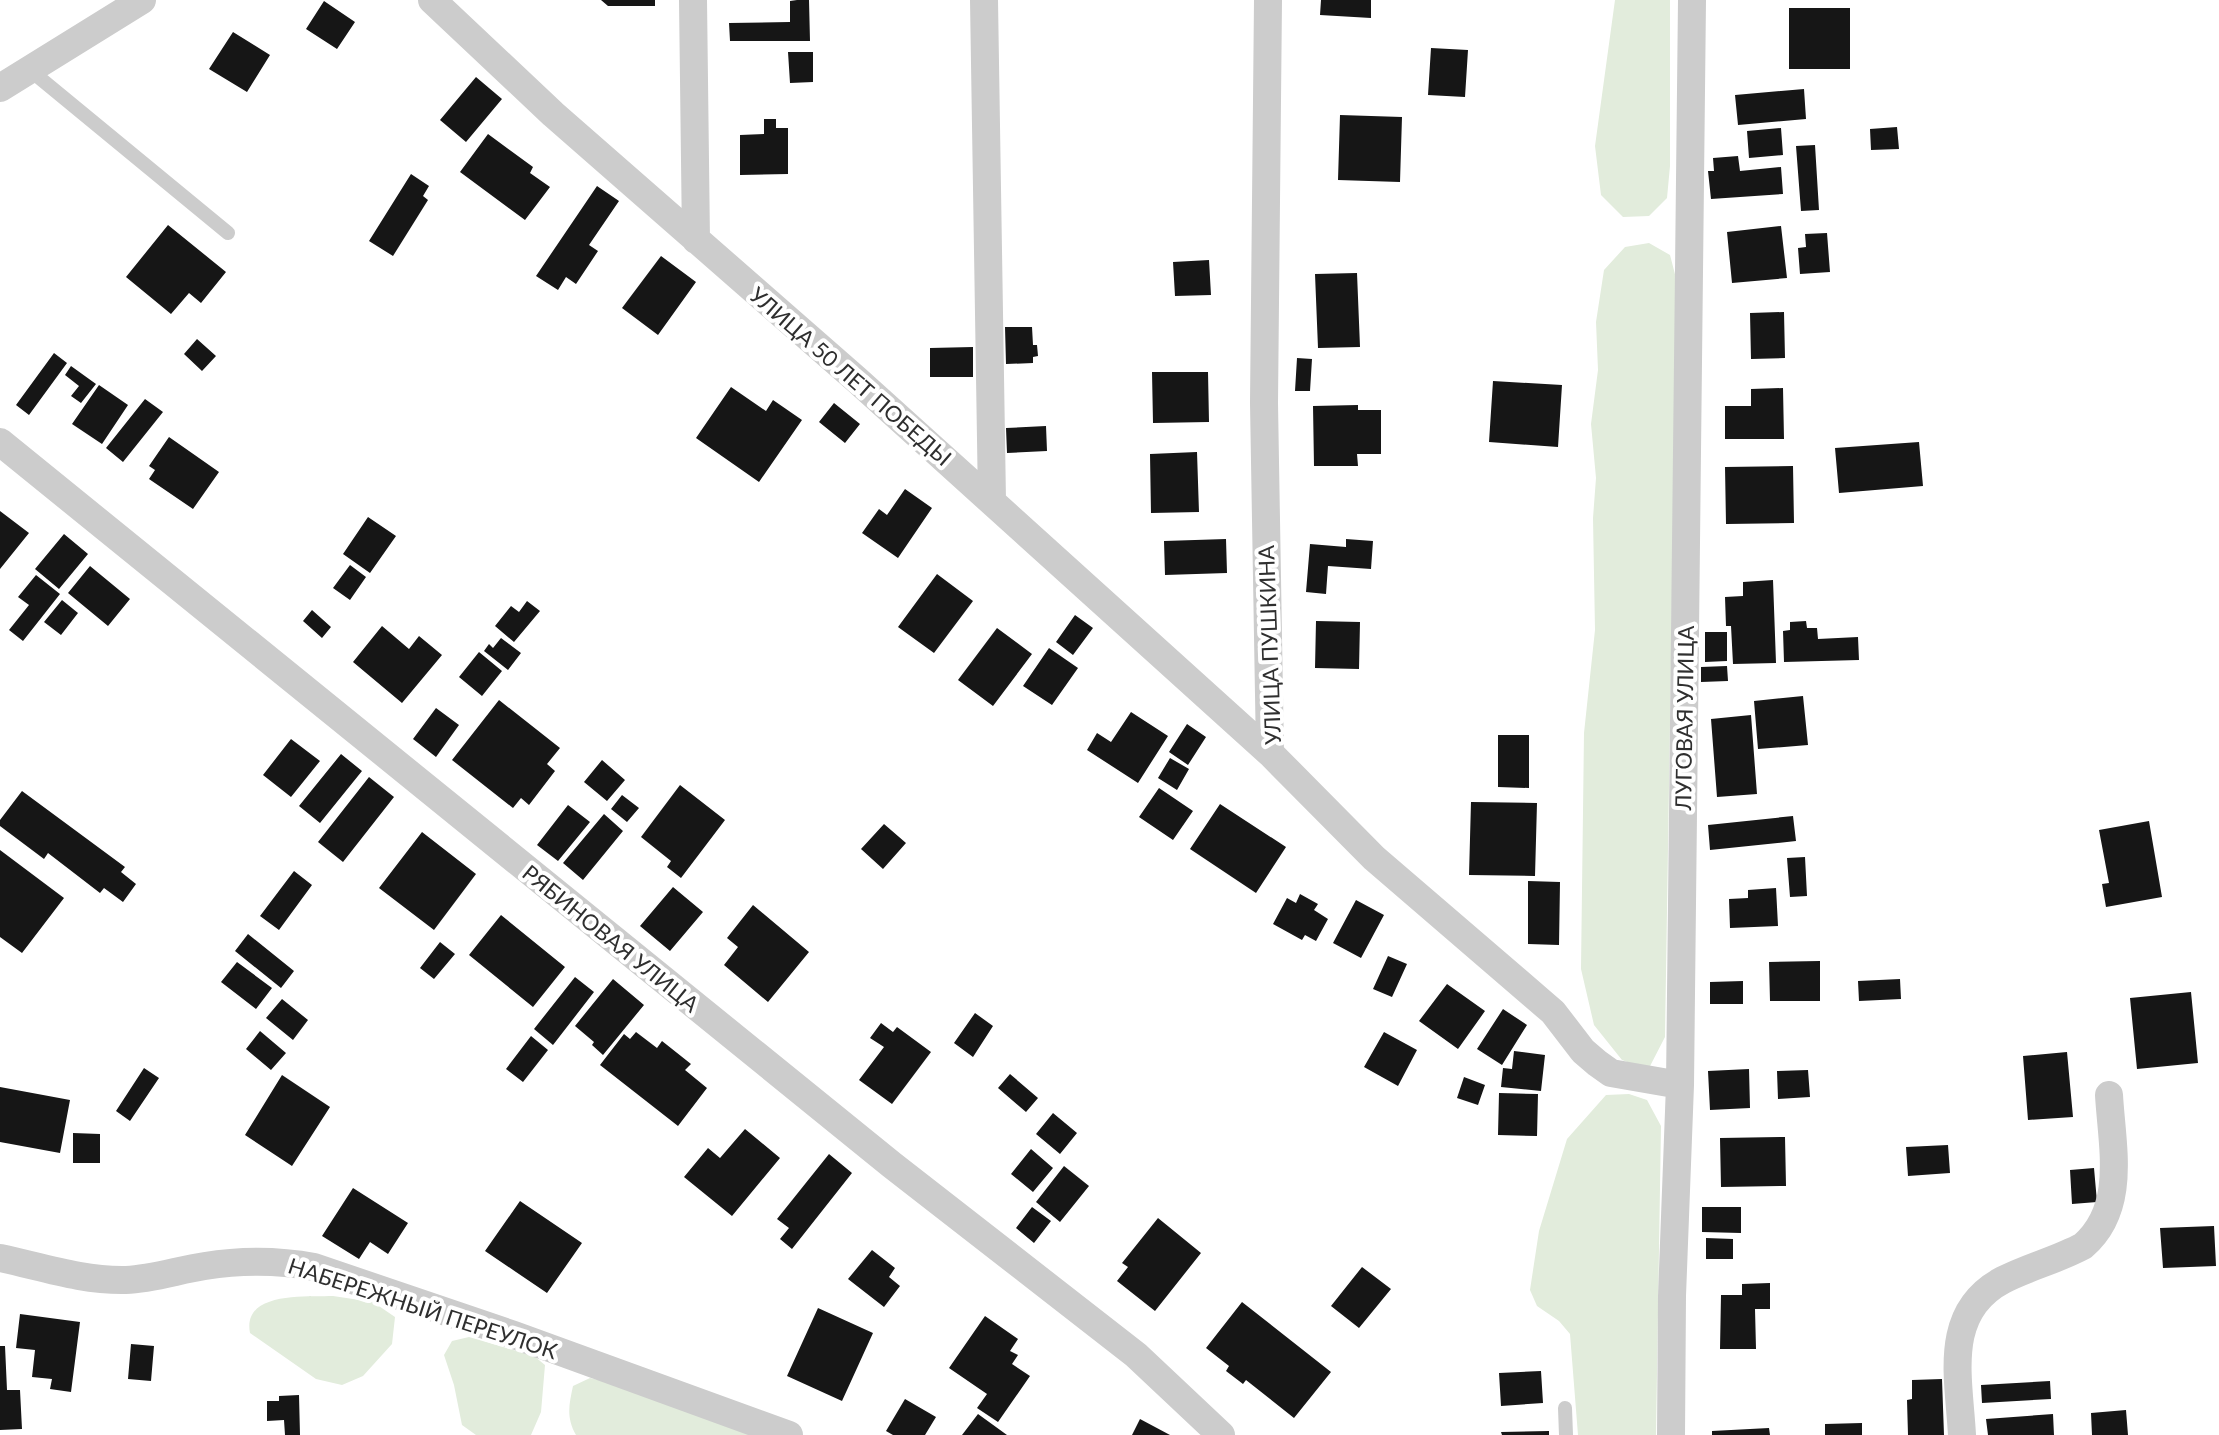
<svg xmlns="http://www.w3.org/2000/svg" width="2219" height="1435" font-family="Lato,sans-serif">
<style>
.green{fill:#e2ecdc}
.building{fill:#161616}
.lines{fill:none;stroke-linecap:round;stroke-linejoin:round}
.lane{stroke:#ccc;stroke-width:14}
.street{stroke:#ccc;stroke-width:28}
.labels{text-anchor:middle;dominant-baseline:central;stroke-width:8;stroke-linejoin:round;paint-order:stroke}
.street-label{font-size:22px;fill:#2f2f2f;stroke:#fff}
</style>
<rect width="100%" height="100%" fill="#fff"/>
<path class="green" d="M 1615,0 L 1670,0 L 1670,166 L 1667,198 L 1649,216 L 1623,217 L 1601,195 L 1595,146 Z
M 1649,243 L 1670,255 L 1677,282 L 1665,1037 L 1648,1070 L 1622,1060 L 1594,1025 L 1581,969 L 1584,733 L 1595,630 L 1593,518 L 1596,478 L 1591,424 L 1598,370 L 1596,322 L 1604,270 L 1625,247 Z
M 1629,1094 L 1647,1100 L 1661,1126 L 1656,1435 L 1578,1435 L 1570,1334 L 1559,1321 L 1537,1306 L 1530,1290 L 1539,1231 L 1567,1139 L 1606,1095 Z
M 333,1296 L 373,1302 L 395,1317 L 392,1344 L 363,1376 L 342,1385 L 316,1379 L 250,1333 C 242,1291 307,1297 333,1296 Z
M 469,1337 L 534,1356 L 545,1365 L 541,1412 L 531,1435 L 476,1435 L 462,1425 L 454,1385 L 444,1355 L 452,1341 Z
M 590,1378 L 624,1386 L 762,1435 L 576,1435 C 566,1417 569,1405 573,1386 Z"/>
<path class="building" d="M 601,0 L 655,0 L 655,6 L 608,6 Z
M 797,0 L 809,0 L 810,41 L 730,41 L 729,23 L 790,22 L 790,1 Z
M 1321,0 L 1371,0 L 1371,18 L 1320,15 Z
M 324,1 L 355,22 L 337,49 L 306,29 Z
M 1789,8 L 1850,8 L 1850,69 L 1789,69 Z
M 233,32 L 270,55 L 247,92 L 209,69 Z
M 1431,48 L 1468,50 L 1465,97 L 1428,95 Z
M 788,52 L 813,52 L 813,82 L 790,83 Z
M 476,77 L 502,99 L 466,142 L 440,120 Z
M 1804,89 L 1806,119 L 1738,125 L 1735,95 Z
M 1340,115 L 1402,117 L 1400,182 L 1338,180 Z
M 764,119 L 776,119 L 776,128 L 788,128 L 788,174 L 740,175 L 740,135 L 764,134 Z
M 1897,127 L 1899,149 L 1871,150 L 1870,129 Z
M 1781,128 L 1783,155 L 1749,158 L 1747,131 Z
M 488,134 L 533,167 L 530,173 L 550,187 L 525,220 L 460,172 Z
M 1815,145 L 1819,210 L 1801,211 L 1796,146 Z
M 1738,156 L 1740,171 L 1781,167 L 1783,194 L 1711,199 L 1708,171 L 1714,171 L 1713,158 Z
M 411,174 L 429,186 L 423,196 L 428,200 L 393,256 L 369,241 Z
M 597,186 L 619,201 L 589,245 L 598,251 L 576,284 L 566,277 L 558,290 L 536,276 Z
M 168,225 L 226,272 L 201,303 L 189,293 L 171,314 L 126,277 Z
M 1781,226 L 1787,278 L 1732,283 L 1727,232 Z
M 1827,233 L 1830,272 L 1800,274 L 1798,248 L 1806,247 L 1805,234 Z
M 661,256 L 696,282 L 658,335 L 622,308 Z
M 1209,260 L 1211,295 L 1175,296 L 1173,262 Z
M 1357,273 L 1360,347 L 1318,348 L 1315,274 Z
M 1784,312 L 1785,358 L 1751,359 L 1750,313 Z
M 1005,327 L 1032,327 L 1033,345 L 1037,345 L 1038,356 L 1033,357 L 1033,363 L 1006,364 Z
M 197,339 L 216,356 L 202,371 L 184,354 Z
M 973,347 L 973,377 L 930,377 L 930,348 Z
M 54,353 L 67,363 L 29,415 L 16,405 Z
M 1297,358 L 1312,359 L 1310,391 L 1295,391 Z
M 71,366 L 96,384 L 81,403 L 71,396 L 79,386 L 65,375 Z
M 1152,372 L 1208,372 L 1209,422 L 1153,423 Z
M 1493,381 L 1562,385 L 1558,447 L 1489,442 Z
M 99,385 L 128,405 L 102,444 L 72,424 Z
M 731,387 L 766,411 L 773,400 L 802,420 L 759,482 L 696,438 Z
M 1783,388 L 1784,439 L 1725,439 L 1725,406 L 1751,406 L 1751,389 Z
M 145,399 L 163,412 L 123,462 L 106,448 Z
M 834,403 L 860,424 L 845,443 L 819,422 Z
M 1358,405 L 1358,410 L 1381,410 L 1381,454 L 1357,454 L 1358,466 L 1314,466 L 1313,406 Z
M 1046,426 L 1047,451 L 1007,453 L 1006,428 Z
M 169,437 L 219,472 L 193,509 L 149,479 L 155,470 L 149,466 Z
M 1919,442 L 1923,486 L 1839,493 L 1835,448 Z
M 1197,452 L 1199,512 L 1151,513 L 1150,454 Z
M 1793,466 L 1794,523 L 1726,524 L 1725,467 Z
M 905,489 L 932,508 L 898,558 L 862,533 L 879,509 L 887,515 Z
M 0,511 L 29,533 L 0,569 Z
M 368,517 L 396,536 L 370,573 L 343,554 Z
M 64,534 L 88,554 L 59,589 L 35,569 Z
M 1226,539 L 1227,573 L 1165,575 L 1164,541 Z
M 1346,539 L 1373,541 L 1371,569 L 1328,566 L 1326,594 L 1306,592 L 1310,544 L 1346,547 Z
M 350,565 L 366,577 L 350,600 L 333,588 Z
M 90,566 L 130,599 L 108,626 L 68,593 Z
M 937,574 L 973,601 L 934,653 L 898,627 Z
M 36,575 L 60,594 L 23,641 L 9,630 L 29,605 L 18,597 Z
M 1773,580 L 1776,663 L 1733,664 L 1731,626 L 1726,626 L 1725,597 L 1743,596 L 1743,582 Z
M 62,600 L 78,613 L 61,635 L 44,622 Z
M 527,601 L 540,611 L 514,642 L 495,626 L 511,606 L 519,612 Z
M 312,610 L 331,627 L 322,638 L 303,621 Z
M 1075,615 L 1093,628 L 1073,655 L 1056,642 Z
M 1316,621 L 1360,622 L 1359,669 L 1315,668 Z
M 1806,621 L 1807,628 L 1817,628 L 1818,639 L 1858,637 L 1859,660 L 1784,662 L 1783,631 L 1790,630 L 1790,622 Z
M 382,626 L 409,649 L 419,636 L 442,655 L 402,703 L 353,662 Z
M 997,628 L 1032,654 L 993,706 L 958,680 Z
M 1705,632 L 1727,632 L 1727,661 L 1705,662 Z
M 501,638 L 521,653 L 508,670 L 484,651 L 489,644 L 493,648 Z
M 1049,648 L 1078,668 L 1052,705 L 1023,686 Z
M 479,652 L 502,671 L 482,696 L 459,677 Z
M 1727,666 L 1728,681 L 1701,682 L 1701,667 Z
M 1803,696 L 1808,745 L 1758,749 L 1754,701 Z
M 499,700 L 560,748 L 547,764 L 555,771 L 529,805 L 521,798 L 513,808 L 452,760 Z
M 436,708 L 459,725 L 436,757 L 413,739 Z
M 1131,712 L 1168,736 L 1138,783 L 1087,750 L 1097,733 L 1111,742 Z
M 1751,715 L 1757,794 L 1717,797 L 1711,719 Z
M 1187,724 L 1206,737 L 1188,765 L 1169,752 Z
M 1498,735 L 1529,735 L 1529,788 L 1498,787 Z
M 291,739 L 320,761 L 291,797 L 263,775 Z
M 341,754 L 362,771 L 320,823 L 299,806 Z
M 1170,758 L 1189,769 L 1177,790 L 1158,778 Z
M 602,760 L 625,780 L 607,801 L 584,782 Z
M 369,777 L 394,797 L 343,862 L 318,842 Z
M 680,785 L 725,820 L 681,878 L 667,867 L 671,861 L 641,837 Z
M 1159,788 L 1193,811 L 1173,840 L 1139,817 Z
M 22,791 L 125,867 L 121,872 L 136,884 L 123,902 L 104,888 L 100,893 L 48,853 L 44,859 L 0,826 L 0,820 Z
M 622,795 L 639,808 L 627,822 L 611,809 Z
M 1471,802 L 1537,803 L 1535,876 L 1469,875 Z
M 1220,804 L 1286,847 L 1256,893 L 1190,849 Z
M 568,805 L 590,822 L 558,861 L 537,845 Z
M 604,814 L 623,831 L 583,880 L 563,863 Z
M 1793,816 L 1796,841 L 1710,850 L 1708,825 Z
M 2149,821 L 2162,897 L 2106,907 L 2102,884 L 2109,883 L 2099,830 Z
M 884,824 L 906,843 L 883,869 L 861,849 Z
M 422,832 L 476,874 L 434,930 L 379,888 Z
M 0,850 L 64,898 L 22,953 L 0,937 Z
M 1805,857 L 1807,896 L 1790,897 L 1787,858 Z
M 294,871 L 312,885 L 279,930 L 260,916 Z
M 1528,881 L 1560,882 L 1559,945 L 1528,944 Z
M 673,887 L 703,912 L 670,951 L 640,926 Z
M 1776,888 L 1778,926 L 1730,928 L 1729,899 L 1748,898 L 1748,890 Z
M 1300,894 L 1318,904 L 1314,910 L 1328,919 L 1316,941 L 1305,935 L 1302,940 L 1273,924 L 1287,898 L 1296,903 Z
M 1356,900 L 1384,915 L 1361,958 L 1333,943 Z
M 753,905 L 809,952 L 768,1002 L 724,965 L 738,947 L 727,938 Z
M 501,915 L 565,967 L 533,1007 L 469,955 Z
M 248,934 L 294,971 L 281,988 L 235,951 Z
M 440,942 L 455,954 L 434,979 L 420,968 Z
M 1388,956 L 1407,964 L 1392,997 L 1373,989 Z
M 1820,961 L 1820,1001 L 1770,1001 L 1769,962 Z
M 237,962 L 272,988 L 256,1009 L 221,982 Z
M 575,977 L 594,992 L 553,1045 L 534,1029 Z
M 613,979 L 644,1005 L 603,1055 L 592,1045 L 594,1042 L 575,1026 Z
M 1900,979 L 1901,999 L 1859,1001 L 1858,981 Z
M 1743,981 L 1743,1004 L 1710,1004 L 1710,982 Z
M 1447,984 L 1485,1011 L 1458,1049 L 1419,1021 Z
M 2191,992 L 2198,1063 L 2137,1069 L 2130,998 Z
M 282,999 L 308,1020 L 293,1040 L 266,1018 Z
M 1503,1009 L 1527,1025 L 1502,1065 L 1477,1049 Z
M 975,1013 L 993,1026 L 973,1057 L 954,1043 Z
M 881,1023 L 893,1032 L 897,1027 L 931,1052 L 892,1104 L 859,1080 L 884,1047 L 870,1038 Z
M 260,1031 L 286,1053 L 271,1070 L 246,1049 Z
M 636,1032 L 657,1048 L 662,1041 L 691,1064 L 685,1070 L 707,1088 L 678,1126 L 600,1065 L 624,1034 L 630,1039 Z
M 1384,1032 L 1417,1050 L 1398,1086 L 1364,1067 Z
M 531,1036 L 548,1050 L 523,1082 L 506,1069 Z
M 1514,1051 L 1545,1055 L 1541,1091 L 1501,1087 L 1503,1068 L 1512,1069 Z
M 2067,1052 L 2073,1117 L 2028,1120 L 2023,1056 Z
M 144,1068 L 159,1078 L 130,1121 L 116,1111 Z
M 1749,1069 L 1750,1108 L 1710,1110 L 1708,1071 Z
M 1808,1070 L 1810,1097 L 1778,1099 L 1777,1071 Z
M 1010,1074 L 1038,1098 L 1026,1112 L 998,1088 Z
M 282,1075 L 330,1107 L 292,1166 L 245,1135 Z
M 1464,1077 L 1485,1085 L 1478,1105 L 1457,1098 Z
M 0,1087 L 70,1100 L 60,1153 L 0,1142 Z
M 1499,1093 L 1538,1094 L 1537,1136 L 1498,1135 Z
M 1053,1113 L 1077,1133 L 1060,1154 L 1036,1134 Z
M 745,1129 L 780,1158 L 732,1216 L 684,1177 L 708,1148 L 720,1158 Z
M 73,1133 L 100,1134 L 100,1163 L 73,1163 Z
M 1785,1137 L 1786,1186 L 1721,1187 L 1720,1138 Z
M 1948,1145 L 1950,1173 L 1908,1176 L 1906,1147 Z
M 1031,1149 L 1053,1168 L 1033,1192 L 1011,1174 Z
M 829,1154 L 852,1173 L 792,1249 L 780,1239 L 789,1228 L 777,1219 Z
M 1064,1166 L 1089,1186 L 1060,1222 L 1036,1202 Z
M 2094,1168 L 2097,1202 L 2072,1204 L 2070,1170 Z
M 353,1188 L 408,1223 L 388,1254 L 370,1242 L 359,1259 L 322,1236 Z
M 520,1201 L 582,1243 L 547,1293 L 485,1251 Z
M 1032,1207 L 1051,1221 L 1034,1243 L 1016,1228 Z
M 1702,1207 L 1741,1207 L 1741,1233 L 1702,1232 Z
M 1158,1218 L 1201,1253 L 1155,1311 L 1117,1281 L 1128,1267 L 1122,1263 Z
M 2214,1226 L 2216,1266 L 2163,1268 L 2160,1228 Z
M 1706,1238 L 1733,1239 L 1733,1259 L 1706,1259 Z
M 872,1250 L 895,1268 L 889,1277 L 900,1286 L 884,1307 L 848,1279 Z
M 1362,1267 L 1391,1289 L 1359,1328 L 1331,1306 Z
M 1770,1283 L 1770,1309 L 1755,1309 L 1756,1349 L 1720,1349 L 1721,1295 L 1742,1295 L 1742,1284 Z
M 1242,1302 L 1331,1372 L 1294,1418 L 1246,1380 L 1243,1384 L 1226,1371 L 1229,1366 L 1206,1348 Z
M 818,1308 L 873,1333 L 842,1401 L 787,1376 Z
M 20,1314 L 80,1322 L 71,1392 L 50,1389 L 52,1379 L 32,1377 L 35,1350 L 16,1348 Z
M 985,1316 L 1018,1339 L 1010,1351 L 1018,1355 L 1012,1364 L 1030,1376 L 998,1422 L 977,1408 L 987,1394 L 949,1368 Z
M 131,1344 L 154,1346 L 151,1381 L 128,1379 Z
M 0,1346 L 5,1346 L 7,1390 L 20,1390 L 22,1429 L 0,1430 Z
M 1541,1371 L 1543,1403 L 1501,1406 L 1499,1373 Z
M 1942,1379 L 1944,1435 L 1908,1435 L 1907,1400 L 1912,1399 L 1912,1380 Z
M 2050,1381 L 2051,1399 L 1982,1403 L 1981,1385 Z
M 299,1395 L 300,1435 L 285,1435 L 284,1420 L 267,1421 L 267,1401 L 279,1401 L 279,1396 Z
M 905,1399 L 936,1417 L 925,1435 L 893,1435 L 886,1431 Z
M 2126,1410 L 2128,1435 L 2092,1435 L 2091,1413 Z
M 978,1414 L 1007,1435 L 962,1435 Z
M 2053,1414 L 2054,1435 L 1988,1435 L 1986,1419 Z
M 1140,1419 L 1170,1435 L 1132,1435 Z
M 1862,1423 L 1862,1435 L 1825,1435 L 1825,1424 Z
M 1769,1428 L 1770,1435 L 1712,1435 L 1712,1431 Z
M 1549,1431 L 1549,1435 L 1502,1435 L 1501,1432 Z"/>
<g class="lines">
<path class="lane" d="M 30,70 L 228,233
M 1565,1408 L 1566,1435"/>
<path class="street" d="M 432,0 L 553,114 L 857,380 L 1270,753
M 693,0 L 696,240
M 984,0 L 992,501
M 1268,0 L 1264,403 L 1270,753 L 1374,858 L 1553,1012 L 1583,1051 L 1597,1063 L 1611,1073 L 1680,1085
M 0,88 L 142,0
M 0,442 L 892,1165 L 1136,1355 L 1221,1435
M 0,1258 C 42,1267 83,1281 126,1280 C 152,1279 179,1270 205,1266 C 242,1260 277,1260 314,1267 L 514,1335 L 789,1435
M 1671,1435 L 1672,1296 L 1680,1085 L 1692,0
M 1962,1435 C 1959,1378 1942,1312 2003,1280 C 2028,1267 2057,1260 2083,1246 C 2127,1208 2112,1147 2109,1095"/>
</g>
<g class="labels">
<g class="street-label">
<text transform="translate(851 376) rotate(41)">УЛИЦА 50 ЛЕТ ПОБЕДЫ</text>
<text transform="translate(1269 645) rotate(-92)">УЛИЦА ПУШКИНА</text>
<text transform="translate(1684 718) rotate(-89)">ЛУГОВАЯ УЛИЦА</text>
<text transform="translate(611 938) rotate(39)">РЯБИНОВАЯ УЛИЦА</text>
<text transform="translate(423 1308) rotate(18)">НАБЕРЕЖНЫЙ ПЕРЕУЛОК</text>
</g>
</g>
</svg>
